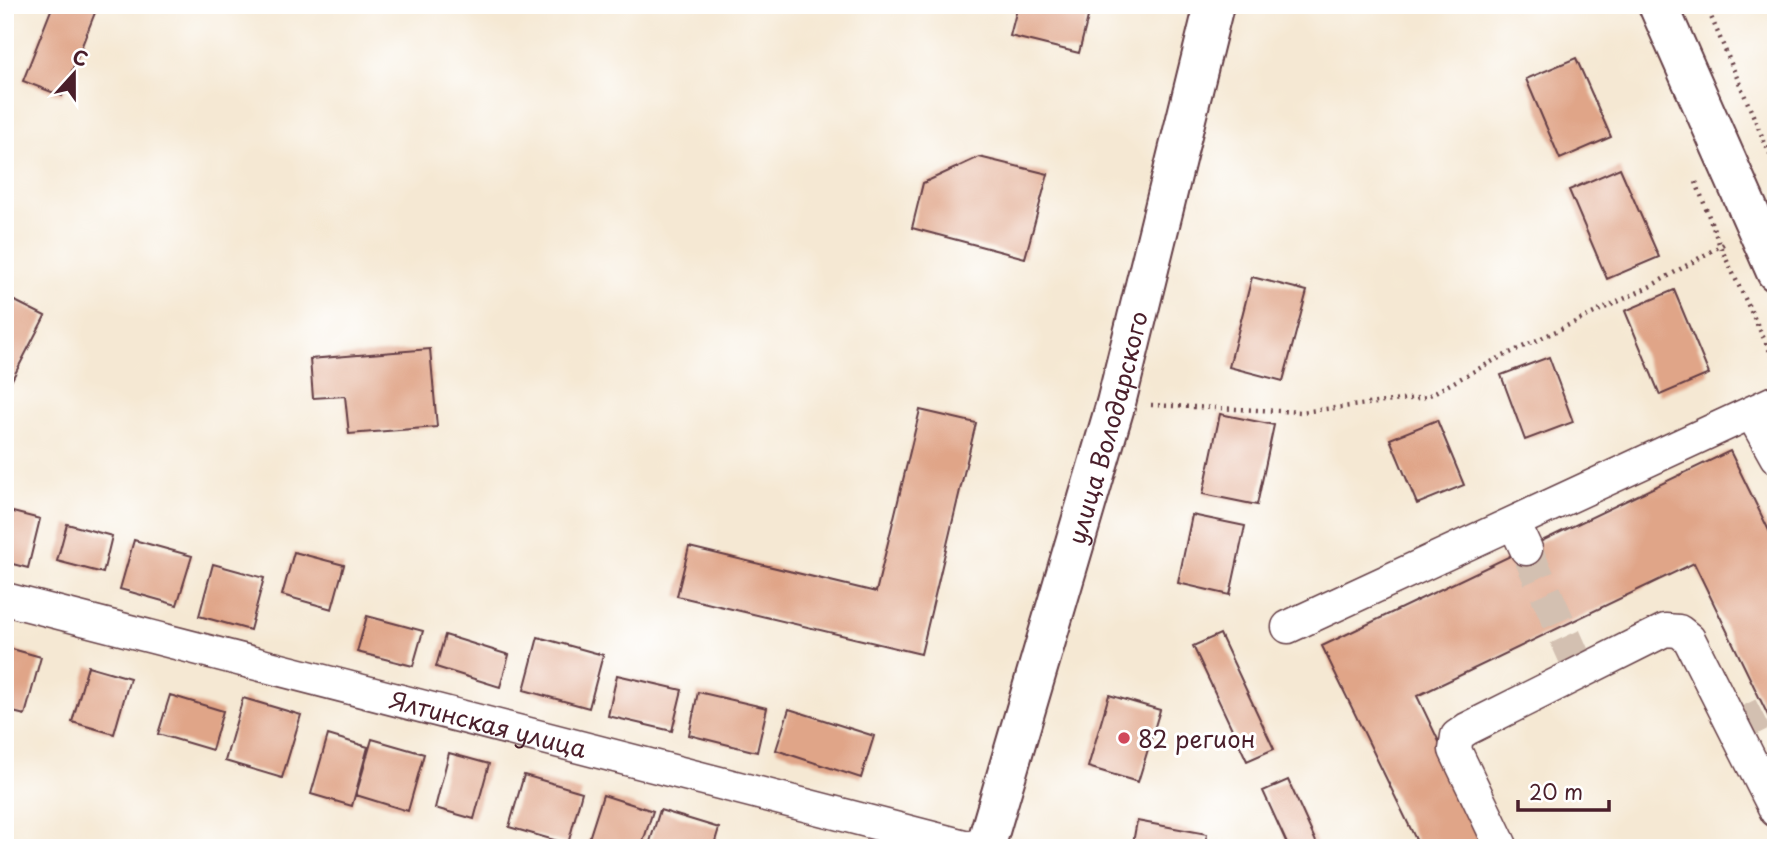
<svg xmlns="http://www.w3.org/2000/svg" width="1781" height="853" font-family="'Playpen Sans',sans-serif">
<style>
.building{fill:#e0a588}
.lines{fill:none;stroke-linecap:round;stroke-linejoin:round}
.minor-tunnel{stroke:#d3c0b1;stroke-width:32;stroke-dasharray:32 16;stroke-linecap:butt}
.minor-casing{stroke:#643d44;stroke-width:35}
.major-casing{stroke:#643d44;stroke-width:42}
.path{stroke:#643d44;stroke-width:4.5;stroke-dasharray:2 5;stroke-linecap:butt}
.minor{stroke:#fff;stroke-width:32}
.major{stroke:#fff;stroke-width:38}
.poi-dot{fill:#d1495b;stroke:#fff;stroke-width:2.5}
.labels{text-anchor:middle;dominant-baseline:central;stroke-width:6;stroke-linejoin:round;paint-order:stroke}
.street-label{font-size:24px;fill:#4a1f2b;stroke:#fff}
.poi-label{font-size:24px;fill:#4a1f2b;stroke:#fff;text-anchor:start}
</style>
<rect width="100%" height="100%" fill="#fff"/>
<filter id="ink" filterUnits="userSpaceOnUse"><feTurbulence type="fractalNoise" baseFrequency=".0143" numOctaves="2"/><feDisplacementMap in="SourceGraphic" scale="14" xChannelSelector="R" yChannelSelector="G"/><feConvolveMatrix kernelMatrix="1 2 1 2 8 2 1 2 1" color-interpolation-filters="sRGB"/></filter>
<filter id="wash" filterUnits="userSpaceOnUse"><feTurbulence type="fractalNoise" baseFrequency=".00686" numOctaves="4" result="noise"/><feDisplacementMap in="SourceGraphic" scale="28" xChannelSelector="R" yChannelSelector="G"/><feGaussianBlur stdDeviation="1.57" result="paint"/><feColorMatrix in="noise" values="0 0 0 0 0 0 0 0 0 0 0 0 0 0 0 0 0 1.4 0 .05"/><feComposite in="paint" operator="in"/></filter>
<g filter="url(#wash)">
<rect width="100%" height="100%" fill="#f5e8d3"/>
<g id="blocks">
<path class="building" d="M 53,5 L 98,5 L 62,96 L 23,81 Z
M 1018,5 L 1091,5 L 1079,53 L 1010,36 Z
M 1576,58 L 1611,137 L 1560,159 L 1526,79 Z
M 979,157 L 1048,174 L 1025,258 L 912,228 L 923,183 Z
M 1620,168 L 1659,257 L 1607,279 L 1569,190 Z
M 1252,277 L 1307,291 L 1283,381 L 1229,367 Z
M 1674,290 L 1709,374 L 1660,395 L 1625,311 Z
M 15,301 L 45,316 L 5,393 L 5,316 Z
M 430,349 L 437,427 L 349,434 L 345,396 L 313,398 L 310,359 Z
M 1549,357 L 1573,422 L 1525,440 L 1501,375 Z
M 920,410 L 976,423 L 921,654 L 677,596 L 689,547 L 876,592 Z
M 1220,414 L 1274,425 L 1257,505 L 1203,494 Z
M 1437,420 L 1464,485 L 1417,504 L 1390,439 Z
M 1730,451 L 1776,545 L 1776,732 L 1694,563 L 1417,696 L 1490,848 L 1420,848 L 1322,646 Z
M 5,510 L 40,519 L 28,568 L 5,562 Z
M 1192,515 L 1245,526 L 1230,595 L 1178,583 Z
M 67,524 L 112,536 L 103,573 L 57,561 Z
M 134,540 L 192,556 L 177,605 L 120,589 Z
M 294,552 L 344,565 L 332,609 L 282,595 Z
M 213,564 L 264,578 L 250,630 L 199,616 Z
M 367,616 L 423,631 L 413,666 L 357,652 Z
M 1220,634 L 1274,749 L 1247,761 L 1193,646 Z
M 445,635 L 509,655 L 500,687 L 436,667 Z
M 538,637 L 603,655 L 589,708 L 524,690 Z
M 5,647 L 41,657 L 25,715 L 5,710 Z
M 88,666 L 130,678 L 114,734 L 72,722 Z
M 617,675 L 682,690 L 672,731 L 608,716 Z
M 698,692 L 767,708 L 757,752 L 689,735 Z
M 170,695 L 223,711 L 212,750 L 158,734 Z
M 1109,695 L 1160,710 L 1138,782 L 1088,767 Z
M 243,698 L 301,715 L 282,778 L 225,761 Z
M 789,709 L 874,736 L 861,778 L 776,750 Z
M 328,735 L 368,747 L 352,806 L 311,794 Z
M 372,739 L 424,754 L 408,811 L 356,795 Z
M 449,753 L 489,764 L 474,819 L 435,808 Z
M 524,775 L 582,792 L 568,844 L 509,827 Z
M 1288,780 L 1317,844 L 1310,848 L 1289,848 L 1263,791 Z
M 603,795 L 653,811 L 641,848 L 586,848 Z
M 660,810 L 719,828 L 713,848 L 648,848 Z
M 1137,821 L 1207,834 L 1205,848 L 1132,848 Z"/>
</g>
</g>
<g filter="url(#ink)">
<use href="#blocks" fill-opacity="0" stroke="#643d44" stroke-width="2"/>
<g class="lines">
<path class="minor-tunnel" d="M 1526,549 L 1581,672
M 1734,728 L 1776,707"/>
<defs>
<g id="minor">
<path d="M 1752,414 L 1776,457"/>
<path d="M 1514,523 L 1526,549"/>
<path id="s1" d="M 5,599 L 972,848"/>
<path d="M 1288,627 L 1776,401"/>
<path d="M 1502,848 L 1455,750 L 1457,736 L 1467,729 L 1665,630 L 1679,631 L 1689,639 L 1776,811"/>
</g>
<g id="major">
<path d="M 1658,5 L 1776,272"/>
<path id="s2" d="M 985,848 L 1116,403 L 1214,5"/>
</g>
</defs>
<use href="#minor" class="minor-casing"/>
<use href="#major" class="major-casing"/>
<path class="path" d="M 1706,5 L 1776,169
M 1696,182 L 1720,246 L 1776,364
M 1151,405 L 1301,412 L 1426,397 L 1493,361 L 1651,286 L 1727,242"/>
<use href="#minor" class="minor"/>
<use href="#major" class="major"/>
</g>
</g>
<circle class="poi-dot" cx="1124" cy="738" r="7"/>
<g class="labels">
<g class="street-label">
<text stroke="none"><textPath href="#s2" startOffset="438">улица Володарского</textPath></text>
<text stroke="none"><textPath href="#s1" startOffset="499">Ялтинская улица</textPath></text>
</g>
<g class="poi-label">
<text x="1138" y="738">82 регион</text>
</g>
</g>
<rect width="1781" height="853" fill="none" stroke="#fff" stroke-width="28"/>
<g transform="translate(74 74) rotate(21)" stroke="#ffffff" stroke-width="5" paint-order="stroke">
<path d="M0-5L12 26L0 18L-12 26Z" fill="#4a1f2b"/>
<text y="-10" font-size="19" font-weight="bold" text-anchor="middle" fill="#4a1f2b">С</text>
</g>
<path d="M1518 800v10h91v-10" fill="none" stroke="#4a1f2b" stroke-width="3.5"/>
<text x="1529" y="800" font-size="21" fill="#4a1f2b" stroke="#ffffff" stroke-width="5" paint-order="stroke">20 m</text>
</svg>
